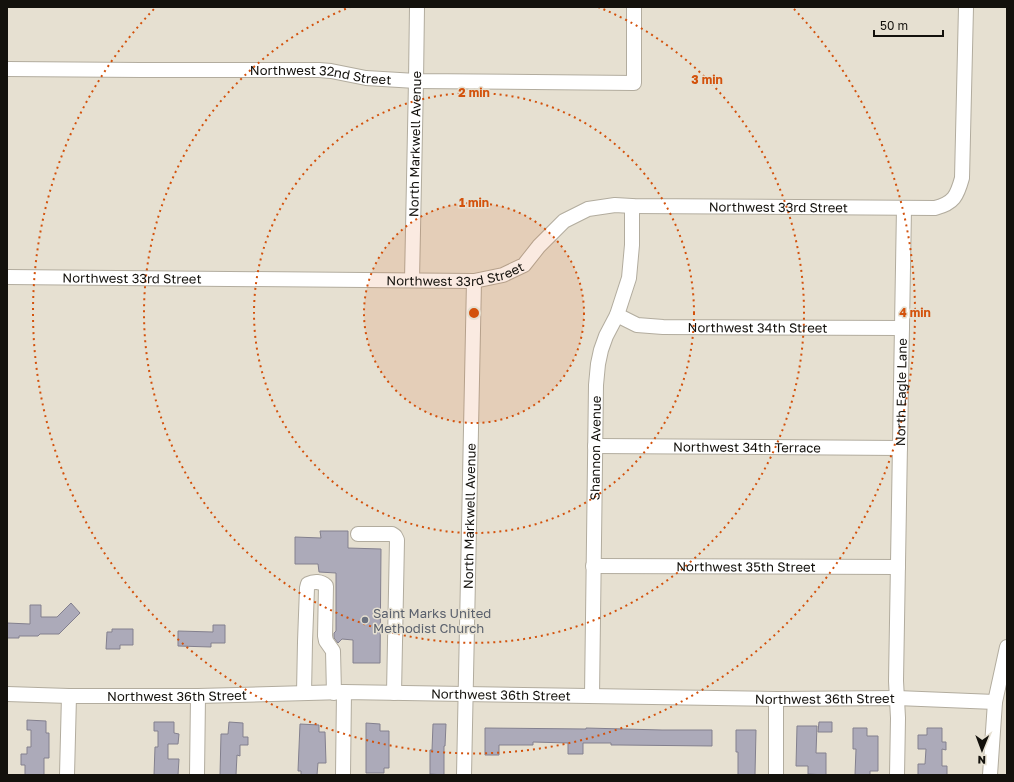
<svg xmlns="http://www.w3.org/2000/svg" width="1014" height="782" font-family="'Golos Text',sans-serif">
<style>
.building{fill:#acaab9;stroke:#83808e}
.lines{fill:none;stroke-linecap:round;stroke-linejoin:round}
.minor-casing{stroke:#b2ac9e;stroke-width:16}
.minor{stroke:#fff;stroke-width:14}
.ring{fill:none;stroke:#d3520c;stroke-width:2;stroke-dasharray:2 4}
.worship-dot{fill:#6b7280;stroke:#e6e0d1;stroke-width:1.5}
.labels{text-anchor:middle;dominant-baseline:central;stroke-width:3;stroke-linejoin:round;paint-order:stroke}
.street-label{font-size:13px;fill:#13110c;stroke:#e6e0d1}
.worship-label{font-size:13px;fill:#5b616d;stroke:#e6e0d1;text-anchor:start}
.centre{fill:#d3520c;stroke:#e6e0d1;stroke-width:2}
.ring-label{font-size:12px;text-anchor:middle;font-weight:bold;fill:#d3520c;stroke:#e6e0d1;stroke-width:3;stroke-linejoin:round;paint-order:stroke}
</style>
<rect width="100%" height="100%" fill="#e6e0d1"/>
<path class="building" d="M 320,531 L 348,531 L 348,548 L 381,549 L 380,663 L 353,663 L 353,640 L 342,639 L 338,643 L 334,638 L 334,633 L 336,631 L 336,573 L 319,572 L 318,564 L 295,564 L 295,537 L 321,538 Z
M 71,603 L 80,613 L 59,634 L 40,634 L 38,636 L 19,636 L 19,638 L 7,638 L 7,623 L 30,624 L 30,605 L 41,605 L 41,617 L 57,617 Z
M 213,625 L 225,625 L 225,643 L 211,643 L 211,647 L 178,646 L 178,631 L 213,632 Z
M 112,629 L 133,629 L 133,645 L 120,645 L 120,649 L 106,649 L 107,632 L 112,632 Z
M 27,720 L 46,721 L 46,733 L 49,733 L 49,758 L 44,758 L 44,775 L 25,775 L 25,765 L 21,765 L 21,754 L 27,754 L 27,747 L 31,747 L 31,730 L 27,730 Z
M 154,722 L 174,722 L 174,733 L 179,734 L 178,744 L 168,744 L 168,759 L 179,759 L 178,775 L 154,775 L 155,747 L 158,747 L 158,731 L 154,731 Z
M 229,722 L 243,723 L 243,737 L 248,737 L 248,745 L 240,745 L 240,756 L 237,755 L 236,775 L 220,775 L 221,734 L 228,734 Z
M 819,722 L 832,722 L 832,732 L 818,732 Z
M 366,723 L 380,724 L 380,731 L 389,731 L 389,768 L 384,768 L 384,773 L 366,773 Z
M 300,724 L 319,725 L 319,732 L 325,732 L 326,763 L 318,763 L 317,775 L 301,775 L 301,771 L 298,771 Z
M 433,724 L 446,724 L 445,746 L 444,746 L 444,775 L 430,774 L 430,750 L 432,750 Z
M 797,726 L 817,726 L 816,753 L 826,753 L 826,775 L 808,774 L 808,766 L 796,766 Z
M 485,728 L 586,729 L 586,728 L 662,730 L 712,730 L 712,746 L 620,745 L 611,745 L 611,743 L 583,743 L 583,754 L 568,754 L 568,743 L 533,742 L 533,745 L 499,745 L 499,755 L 485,755 Z
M 853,728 L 867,728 L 867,736 L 878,736 L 878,771 L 870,771 L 870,775 L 855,775 L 856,749 L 853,749 Z
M 927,728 L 942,728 L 942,742 L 946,742 L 946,750 L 942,749 L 942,766 L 947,766 L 947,775 L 918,775 L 918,764 L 925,764 L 926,749 L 918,749 L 918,735 L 927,735 Z
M 736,730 L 756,730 L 755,775 L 738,775 L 738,752 L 736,752 Z"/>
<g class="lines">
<defs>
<g id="minor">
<path id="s1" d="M 7,69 L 141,70 L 319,70 L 331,71 L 366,78 L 416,81 L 634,83 L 634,7"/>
<path id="s2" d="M 7,277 L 474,281 L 503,275 L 524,265 L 539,246 L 564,221 L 588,209 L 615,205 L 632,206 L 935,208 C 954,203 957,196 962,178 L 966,7"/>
<path id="s3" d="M 412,280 L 416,81 L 417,7"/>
<path id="s4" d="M 617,315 L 637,325 L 663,327 L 902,328"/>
<path id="s5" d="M 595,446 L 900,448"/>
<path d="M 358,534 L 392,534 L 395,536 L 397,540 L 394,693"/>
<path id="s6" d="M 593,566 L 898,567"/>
<path d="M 304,693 L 305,642 L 307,588 L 308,584 C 314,581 321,581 326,586 L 325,636 L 326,641 L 333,651 L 334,693"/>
<path id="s7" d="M 7,694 L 69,696 L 198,696 L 344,692 L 776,699 L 897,698 L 995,702"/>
<path id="s8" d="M 592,696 L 596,385 L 598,364 L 601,350 L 606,336 L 617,315 L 629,278 L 632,245 L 632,206"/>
<path d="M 67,775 L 69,696"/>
<path d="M 197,775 L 198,696"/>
<path d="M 343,775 L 344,692"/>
<path id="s9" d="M 464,775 L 474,281"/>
<path d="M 776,775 L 776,699"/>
<path id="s10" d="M 897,775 L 898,718 L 896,681 L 904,208"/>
<path d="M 990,775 L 995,702 L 1007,647"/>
</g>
</defs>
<use href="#minor" class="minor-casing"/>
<use href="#minor" class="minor"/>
</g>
<circle cx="474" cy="313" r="110" fill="#d3520c" fill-opacity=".12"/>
<g class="ring">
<circle cx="474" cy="313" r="110"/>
<circle cx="474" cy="313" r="220"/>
<path d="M598 7A330 330 0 1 1 350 7"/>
<path d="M794 9A441 441 0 1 1 154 9"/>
</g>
<circle class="worship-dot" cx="365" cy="620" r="4"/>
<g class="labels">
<g class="street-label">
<text stroke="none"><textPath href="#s1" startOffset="314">Northwest 32nd Street</textPath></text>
<text stroke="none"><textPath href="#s3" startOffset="136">North Markwell Avenue</textPath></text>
<text stroke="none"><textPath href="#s2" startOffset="797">Northwest 33rd Street</textPath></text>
<text stroke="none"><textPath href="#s2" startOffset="449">Northwest 33rd Street</textPath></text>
<text stroke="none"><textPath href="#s2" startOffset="125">Northwest 33rd Street</textPath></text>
<text stroke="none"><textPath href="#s4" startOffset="143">Northwest 34th Street</textPath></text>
<text stroke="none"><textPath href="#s10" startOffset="383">North Eagle Lane</textPath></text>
<text stroke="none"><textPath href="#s5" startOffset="152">Northwest 34th Terrace</textPath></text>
<text stroke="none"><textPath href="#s8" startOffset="248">Shannon Avenue</textPath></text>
<text stroke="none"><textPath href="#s9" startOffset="259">North Markwell Avenue</textPath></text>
<text stroke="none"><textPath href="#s6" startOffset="153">Northwest 35th Street</textPath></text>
<text stroke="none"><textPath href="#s7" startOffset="170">Northwest 36th Street</textPath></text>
<text stroke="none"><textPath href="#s7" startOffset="494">Northwest 36th Street</textPath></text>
<text stroke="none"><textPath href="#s7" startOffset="818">Northwest 36th Street</textPath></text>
</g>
<g class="worship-label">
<text x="373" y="613">Saint Marks United<tspan x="373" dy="15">Methodist Church</tspan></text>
</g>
</g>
<circle cx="474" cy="313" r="6" class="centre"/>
<g class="ring-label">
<text x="707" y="84">3 min</text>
<text x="474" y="97">2 min</text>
<text x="474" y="207">1 min</text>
<text x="915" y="317">4 min</text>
</g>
<rect width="1014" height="782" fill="none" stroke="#13110c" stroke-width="16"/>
<g transform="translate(982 750) rotate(181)" stroke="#e6e0d1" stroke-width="3" paint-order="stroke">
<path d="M0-3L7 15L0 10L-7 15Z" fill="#13110c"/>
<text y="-6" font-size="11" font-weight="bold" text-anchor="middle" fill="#13110c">N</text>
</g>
<path d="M874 30v6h69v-6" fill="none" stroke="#13110c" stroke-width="2"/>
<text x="880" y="30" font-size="12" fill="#13110c" stroke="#e6e0d1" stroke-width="3" paint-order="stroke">50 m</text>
</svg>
